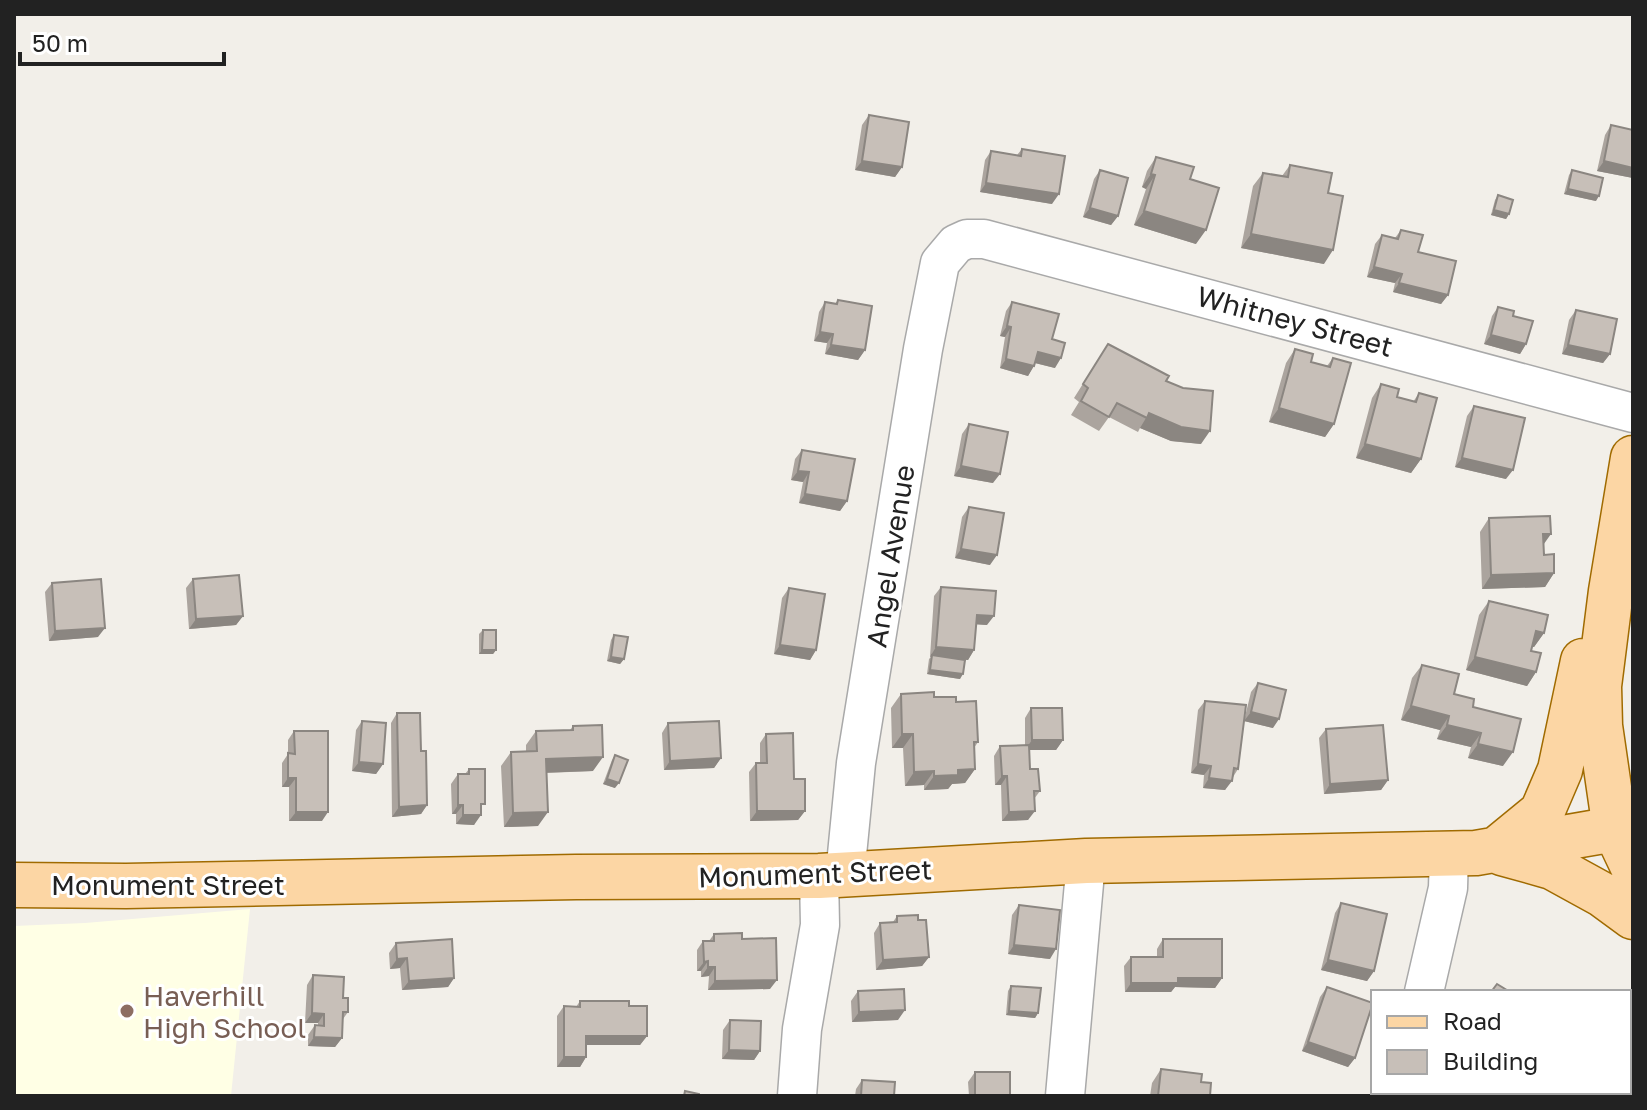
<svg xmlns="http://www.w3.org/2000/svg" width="1647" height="1110" font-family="'Golos Text',sans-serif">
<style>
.education{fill:#ffffe5}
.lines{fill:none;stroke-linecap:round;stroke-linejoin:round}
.minor-casing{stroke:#a9a9a9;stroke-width:41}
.major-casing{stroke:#a06b00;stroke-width:47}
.minor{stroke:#fff;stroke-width:38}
.major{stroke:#fcd6a4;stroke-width:44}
.wall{fill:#aba49e}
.shaded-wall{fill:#8b8681}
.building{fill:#c7bfb8;stroke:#8b8681;stroke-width:2}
.education-dot{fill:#8d6e63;stroke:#fff;stroke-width:3}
.labels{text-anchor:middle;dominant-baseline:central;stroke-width:6;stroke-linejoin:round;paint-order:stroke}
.street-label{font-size:28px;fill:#222;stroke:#fff}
.education-label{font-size:28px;fill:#785e54;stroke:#fff;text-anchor:start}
</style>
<rect width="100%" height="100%" fill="#f2efe9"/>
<path class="education" d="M 250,909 L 231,1096 L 14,1096 L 14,926 L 85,923 Z"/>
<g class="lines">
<defs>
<path id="minor" d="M 845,875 L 856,763 L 923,349 L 940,263 L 956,244 L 967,239 L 984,239 L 1633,413
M 1424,992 L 1448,888 L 1449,854
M 797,1096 L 802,1029 L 820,925 L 819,876
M 1065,1096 L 1086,861
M 1399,1096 L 1400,1092"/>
<path id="major" d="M 1633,458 L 1611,591 L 1599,686 L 1600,726 L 1615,829 L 1633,867
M 1497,849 L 1542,812 L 1560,770 L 1583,661
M 1502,853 L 1552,867 L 1603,895 L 1633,917
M 14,885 L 126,886 L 576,877 L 819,876 L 1086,861 L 1476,853 L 1615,829"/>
</defs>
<use href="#minor" class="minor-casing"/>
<use href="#major" class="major-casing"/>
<use href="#minor" class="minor"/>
<use href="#major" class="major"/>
</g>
<path class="wall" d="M 869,115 L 902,167 L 895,177 L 855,170 L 862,125 Z
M 1611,125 L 1633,130 L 1633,178 L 1597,171 L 1605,135 Z
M 1022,149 L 1052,204 L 980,192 L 985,160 L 991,151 L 1017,155 Z
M 1156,157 L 1190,179 L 1196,244 L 1134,225 L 1146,189 L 1142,187 L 1147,171 Z
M 1290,165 L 1328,193 L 1324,264 L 1241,248 L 1253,186 L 1263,173 L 1282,176 Z
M 1100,170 L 1118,216 L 1111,225 L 1083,217 L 1094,179 Z
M 1572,170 L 1596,201 L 1564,194 L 1569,175 Z
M 1498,195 L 1509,214 L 1506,219 L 1491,215 L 1495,200 Z
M 1401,230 L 1418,252 L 1448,295 L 1441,304 L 1393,292 L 1395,283 L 1367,277 L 1375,244 L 1382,235 L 1395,238 Z
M 838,300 L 865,350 L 858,360 L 825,354 L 827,343 L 814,341 L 819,312 L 825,302 L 835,304 Z
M 1012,302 L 1052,339 L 1055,368 L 1035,363 L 1028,376 L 1000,368 L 1005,337 L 1000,336 L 1006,311 Z
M 1498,307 L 1513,316 L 1526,344 L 1520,354 L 1484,344 L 1492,316 Z
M 1576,310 L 1610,354 L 1603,363 L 1562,354 L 1569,320 Z
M 1108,344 L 1201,444 L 1171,441 L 1140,428 L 1138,432 L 1109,417 L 1099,431 L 1071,415 L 1079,402 L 1074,398 Z
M 1295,349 L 1311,362 L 1327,366 L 1333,358 L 1334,424 L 1325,437 L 1269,422 L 1286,363 Z
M 1381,384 L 1397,397 L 1413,402 L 1419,393 L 1421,459 L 1411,473 L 1356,458 L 1372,398 Z
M 1474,406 L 1506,479 L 1455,467 L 1467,416 Z
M 969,424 L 993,483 L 954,476 L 962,434 Z
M 802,450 L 847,501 L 840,511 L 799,503 L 803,482 L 791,480 L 795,459 Z
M 969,507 L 990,565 L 955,558 L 962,517 Z
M 1489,518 L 1543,545 L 1544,555 L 1554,573 L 1545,587 L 1482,589 L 1480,532 Z
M 193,579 L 243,616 L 236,625 L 189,629 L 186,588 Z
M 52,583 L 98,637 L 49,641 L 45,592 Z
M 941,587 L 987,625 L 976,624 L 974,650 L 968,660 L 963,659 L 960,679 L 927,674 L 929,659 L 931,657 L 930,657 L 934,596 Z
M 789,588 L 816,650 L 810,660 L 774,654 L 782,598 Z
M 1489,601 L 1544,633 L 1534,647 L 1532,647 L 1531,651 L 1536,672 L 1527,686 L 1466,670 L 1479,615 Z
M 483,630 L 496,650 L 493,654 L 479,654 L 479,634 Z
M 614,635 L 624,659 L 620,664 L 607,661 L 611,640 Z
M 1422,665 L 1454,694 L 1473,707 L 1503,766 L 1468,758 L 1471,747 L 1437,739 L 1440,730 L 1401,720 L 1412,678 Z
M 1258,683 L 1273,728 L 1244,721 L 1251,692 Z
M 901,694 L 934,697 L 956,702 L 978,742 L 974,748 L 975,769 L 965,783 L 952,784 L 948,789 L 924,790 L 924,785 L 905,786 L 903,748 L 892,748 L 891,708 Z
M 1205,701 L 1238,769 L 1225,790 L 1203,788 L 1204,775 L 1191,773 L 1198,710 Z
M 1031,708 L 1063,740 L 1056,750 L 1029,750 L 1030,769 L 1040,791 L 1034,799 L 1028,820 L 1002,821 L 1001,785 L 995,785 L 994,756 L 1000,746 L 1025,745 L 1025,718 Z
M 397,713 L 421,751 L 427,805 L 421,814 L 392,817 L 391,723 Z
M 362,721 L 383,764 L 376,774 L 352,771 L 356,730 Z
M 668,723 L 721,758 L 714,768 L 664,770 L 662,733 Z
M 573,726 L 593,771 L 546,773 L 538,826 L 504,827 L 501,766 L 511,752 L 526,752 L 526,745 L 536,731 L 570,730 Z
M 1326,729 L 1388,780 L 1381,790 L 1324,794 L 1319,738 Z
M 294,731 L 322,821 L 289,821 L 289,787 L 282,787 L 282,763 L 288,754 L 288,740 Z
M 766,734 L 794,779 L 805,811 L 798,820 L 750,821 L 749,772 L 756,763 L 760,763 L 760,743 Z
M 615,755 L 615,788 L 603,784 L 612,760 Z
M 469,769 L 481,810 L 474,825 L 456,824 L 456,814 L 452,814 L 451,784 L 458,774 L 465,774 Z
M 1341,903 L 1374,971 L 1367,981 L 1321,970 L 1335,913 Z
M 1019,905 L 1050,959 L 1008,954 L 1012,915 Z
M 897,916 L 929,957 L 922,966 L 876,970 L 874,933 L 880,923 L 893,922 Z
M 714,934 L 742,939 L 770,989 L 708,990 L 709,976 L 701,977 L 701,971 L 697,971 L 697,950 L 703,941 L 709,941 Z
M 1163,939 L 1222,978 L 1215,988 L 1175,987 L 1171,992 L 1125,992 L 1124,966 L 1131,957 L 1157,957 L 1157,949 Z
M 396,943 L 454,978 L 448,987 L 402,990 L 400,968 L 390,969 L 389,953 Z
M 313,975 L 343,998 L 348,1012 L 343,1019 L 342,1038 L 335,1047 L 308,1046 L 308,1035 L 315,1025 L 318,1025 L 318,1023 L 305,1023 L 307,985 Z
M 1011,986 L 1038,1013 L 1035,1018 L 1006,1015 L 1008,991 Z
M 1327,987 L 1355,1058 L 1348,1067 L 1302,1051 L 1320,997 Z
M 858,991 L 898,1020 L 852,1022 L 851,1001 Z
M 580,1001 L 629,1006 L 647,1036 L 640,1045 L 586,1045 L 586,1057 L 580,1067 L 557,1067 L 557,1016 L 564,1006 L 576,1007 Z
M 730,1020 L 760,1051 L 754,1060 L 722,1059 L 723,1030 Z
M 1161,1069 L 1201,1082 L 1210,1096 L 1150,1096 L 1152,1083 Z
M 975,1072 L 1010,1096 L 969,1096 L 968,1082 Z
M 862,1080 L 894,1096 L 855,1096 L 856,1089 Z"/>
<path class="shaded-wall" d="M 862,161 L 902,167 L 895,177 L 855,170 Z
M 1604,161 L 1633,168 L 1633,178 L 1597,171 Z
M 1151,174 L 1155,175 L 1146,189 L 1142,187 Z
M 986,183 L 1059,194 L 1052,204 L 980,192 Z
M 1568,189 L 1599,196 L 1596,201 L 1564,194 Z
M 1090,208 L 1118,216 L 1111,225 L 1083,217 Z
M 1494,210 L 1509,214 L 1506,219 L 1491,215 Z
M 1144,211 L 1206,230 L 1196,244 L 1134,225 Z
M 1251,234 L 1333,250 L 1324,264 L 1241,248 Z
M 1374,267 L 1402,274 L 1395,283 L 1367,277 Z
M 1399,283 L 1448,295 L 1441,304 L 1393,292 Z
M 1007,326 L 1011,327 L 1005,337 L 1000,336 Z
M 820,332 L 833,334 L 827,343 L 814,341 Z
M 1491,335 L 1526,344 L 1520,354 L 1484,344 Z
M 831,345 L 865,350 L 858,360 L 825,354 Z
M 1568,345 L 1610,354 L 1603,363 L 1562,354 Z
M 1038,352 L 1061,358 L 1055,368 L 1031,362 Z
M 1006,359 L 1034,366 L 1028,376 L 1000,368 Z
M 1279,408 L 1334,424 L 1325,437 L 1269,422 Z
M 1149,413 L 1210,431 L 1201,444 L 1171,441 L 1140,428 Z
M 1365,444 L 1421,459 L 1411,473 L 1356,458 Z
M 1462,458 L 1513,470 L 1506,479 L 1455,467 Z
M 961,466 L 1000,474 L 993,483 L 954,476 Z
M 798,471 L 809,472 L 803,482 L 791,480 Z
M 805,494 L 847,501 L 840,511 L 799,503 Z
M 1543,534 L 1551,534 L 1541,548 Z
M 961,549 L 997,555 L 990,565 L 955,558 Z
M 1554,573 L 1545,587 L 1482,589 L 1491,575 Z
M 977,615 L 994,616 L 987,625 L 970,624 Z
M 243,616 L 236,625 L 189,629 L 196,619 Z
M 105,628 L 98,637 L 49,641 L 55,631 Z
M 1536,631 L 1544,633 L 1534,647 L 1526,645 Z
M 780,645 L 816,650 L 810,660 L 774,654 Z
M 936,647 L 974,650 L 968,660 L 932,657 L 932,655 L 930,657 Z
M 482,650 L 496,650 L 493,654 L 479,654 Z
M 611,657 L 624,659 L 620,664 L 607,661 Z
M 1475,657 L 1536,672 L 1527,686 L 1466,670 Z
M 930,670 L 963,674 L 960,679 L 927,674 Z
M 1411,706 L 1449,716 L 1440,730 L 1401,720 Z
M 1251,712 L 1279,719 L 1273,728 L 1244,721 Z
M 1447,725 L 1481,733 L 1471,747 L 1437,739 Z
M 902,734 L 913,734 L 903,748 L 892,748 Z
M 1032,740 L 1063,740 L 1056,750 L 1025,750 Z
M 1478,744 L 1513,752 L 1503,766 L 1468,758 Z
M 603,757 L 593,771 L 536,773 L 546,759 Z
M 721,758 L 714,768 L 664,770 L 670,761 Z
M 359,762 L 383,764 L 376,774 L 352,771 Z
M 1198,764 L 1211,766 L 1204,775 L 1191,773 Z
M 975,769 L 965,783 L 952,784 L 948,789 L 924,790 L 934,776 L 958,770 Z
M 934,771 L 924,785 L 905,786 L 914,772 Z
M 1002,776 L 1007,776 L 1001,785 L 995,785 Z
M 288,778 L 296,778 L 289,787 L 282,787 Z
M 1209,778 L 1232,781 L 1225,790 L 1203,788 Z
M 607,779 L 619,783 L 615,788 L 603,784 Z
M 1388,780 L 1381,790 L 1324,794 L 1330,784 Z
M 427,805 L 421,814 L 392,817 L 399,807 Z
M 458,805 L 463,805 L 456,814 L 452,814 Z
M 757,811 L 805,811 L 798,820 L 750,821 Z
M 1035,811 L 1028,820 L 1002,821 L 1009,812 Z
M 296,812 L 328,812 L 322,821 L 289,821 Z
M 548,812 L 538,826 L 504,827 L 513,813 Z
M 463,815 L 481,815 L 474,825 L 456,824 Z
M 1014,945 L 1056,949 L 1050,959 L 1008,954 Z
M 929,957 L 922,966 L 876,970 L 883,960 Z
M 407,958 L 400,968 L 390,969 L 397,959 Z
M 1328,960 L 1374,971 L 1367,981 L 1321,970 Z
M 708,961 L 701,971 L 697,971 L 704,962 Z
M 708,967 L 715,967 L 709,976 L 701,977 Z
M 454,978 L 448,987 L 402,990 L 409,981 Z
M 1178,978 L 1222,978 L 1215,988 L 1175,987 L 1171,992 L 1125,992 L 1131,983 Z
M 777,980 L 770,989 L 708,990 L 715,981 Z
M 905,1010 L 898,1020 L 852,1022 L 859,1012 Z
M 1009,1011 L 1038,1013 L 1035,1018 L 1006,1015 Z
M 312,1013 L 324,1014 L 318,1023 L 305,1023 Z
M 586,1036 L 647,1036 L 640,1045 L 580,1045 Z
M 314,1037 L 342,1038 L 335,1047 L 308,1046 Z
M 1308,1042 L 1355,1058 L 1348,1067 L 1302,1051 Z
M 729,1050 L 760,1051 L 754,1060 L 722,1059 Z
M 564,1057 L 586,1057 L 580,1067 L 557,1067 Z"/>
<path class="building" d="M 869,115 L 909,122 L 902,167 L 862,161 Z
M 1611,125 L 1633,130 L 1633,168 L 1604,161 Z
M 1022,149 L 1065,156 L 1059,194 L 986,183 L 991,151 L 1021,156 Z
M 1156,157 L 1194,167 L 1190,179 L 1219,188 L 1206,230 L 1144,211 L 1155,175 L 1151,174 Z
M 1290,165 L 1332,173 L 1328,193 L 1343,196 L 1333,250 L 1251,234 L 1263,173 L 1288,177 Z
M 1100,170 L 1128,178 L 1118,216 L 1090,208 Z
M 1572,170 L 1603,178 L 1599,196 L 1568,189 Z
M 1498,195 L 1513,200 L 1509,214 L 1494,210 Z
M 1401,230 L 1423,235 L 1418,252 L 1456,261 L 1448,295 L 1399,283 L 1402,274 L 1374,267 L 1382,235 L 1398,239 Z
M 838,300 L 872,306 L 865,350 L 831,345 L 833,334 L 820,332 L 825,302 L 837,304 Z
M 1012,302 L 1059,314 L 1052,339 L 1065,343 L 1061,358 L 1038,352 L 1034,366 L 1006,359 L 1011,327 L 1007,326 Z
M 1498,307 L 1514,311 L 1513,316 L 1533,321 L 1526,344 L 1491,335 Z
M 1576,310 L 1617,319 L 1610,354 L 1568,345 Z
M 1108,344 L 1169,376 L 1166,381 L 1183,388 L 1213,391 L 1210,431 L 1181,427 L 1149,413 L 1147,418 L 1117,403 L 1109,417 L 1081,401 L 1088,388 L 1083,384 Z
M 1295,349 L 1313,354 L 1311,362 L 1330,367 L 1333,358 L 1351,363 L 1334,424 L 1279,408 Z
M 1381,384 L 1399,389 L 1397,397 L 1416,402 L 1419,393 L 1437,398 L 1421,459 L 1365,444 Z
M 1474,406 L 1525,418 L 1513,470 L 1462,458 Z
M 969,424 L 1008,432 L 1000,474 L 961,466 Z
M 802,450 L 855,459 L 847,501 L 805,494 L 809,472 L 798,471 Z
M 969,507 L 1004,513 L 997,555 L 961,549 Z
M 1550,516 L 1551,534 L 1543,534 L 1544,555 L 1554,554 L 1554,573 L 1491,575 L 1489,518 Z
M 239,575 L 243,616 L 196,619 L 193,579 Z
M 101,579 L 105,628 L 55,631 L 52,583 Z
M 941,587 L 996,591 L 994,616 L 977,615 L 974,650 L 936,647 Z
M 789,588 L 825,594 L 816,650 L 780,645 Z
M 1489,601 L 1548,615 L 1544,633 L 1536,631 L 1531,651 L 1541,653 L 1536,672 L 1475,657 Z
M 483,630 L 496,630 L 496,650 L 482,650 Z
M 614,635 L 628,637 L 624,659 L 611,657 Z
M 932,655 L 965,660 L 963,674 L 930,670 Z
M 1422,665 L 1459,674 L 1454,694 L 1474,699 L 1473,707 L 1521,719 L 1513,752 L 1478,744 L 1481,733 L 1447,725 L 1449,716 L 1411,706 Z
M 1258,683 L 1286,690 L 1279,719 L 1251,712 Z
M 934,692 L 934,697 L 956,697 L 956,702 L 976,701 L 978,742 L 974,742 L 975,769 L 958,770 L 958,775 L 934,776 L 934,771 L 914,772 L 913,734 L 902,734 L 901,694 Z
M 1205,701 L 1246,705 L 1238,769 L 1234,768 L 1232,781 L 1209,778 L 1211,766 L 1198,764 Z
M 1031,708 L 1062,708 L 1063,740 L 1032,740 Z
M 397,713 L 420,713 L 421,751 L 426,751 L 427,805 L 399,807 Z
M 362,721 L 386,723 L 383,764 L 359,762 Z
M 719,721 L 721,758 L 670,761 L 668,723 Z
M 602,725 L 603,757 L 546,759 L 548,812 L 513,813 L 511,752 L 537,751 L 536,731 L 573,730 L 573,726 Z
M 1383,725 L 1388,780 L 1330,784 L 1326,729 Z
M 294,731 L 328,731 L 328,812 L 296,812 L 296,778 L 288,778 L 288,753 L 295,754 Z
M 793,733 L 794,779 L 805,779 L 805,811 L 757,811 L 756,763 L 767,763 L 766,734 Z
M 1029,745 L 1030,769 L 1038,769 L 1040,791 L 1034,791 L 1035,811 L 1009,812 L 1007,776 L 1002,776 L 1000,746 Z
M 615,755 L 628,760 L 619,783 L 607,779 Z
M 469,769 L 485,769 L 485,804 L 481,804 L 481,815 L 463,815 L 463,805 L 458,805 L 458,774 L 469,774 Z
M 1341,903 L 1387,914 L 1374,971 L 1328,960 Z
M 1019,905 L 1060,910 L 1056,949 L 1014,945 Z
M 918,915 L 918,920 L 926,920 L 929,957 L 883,960 L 880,923 L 897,922 L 897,916 Z
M 742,933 L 742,939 L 776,938 L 777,980 L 715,981 L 715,967 L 708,967 L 708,961 L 704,962 L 703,941 L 714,941 L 714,934 Z
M 452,939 L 454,978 L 409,981 L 407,958 L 397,959 L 396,943 Z
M 1163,939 L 1222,939 L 1222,978 L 1178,978 L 1178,983 L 1131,983 L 1131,957 L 1163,957 Z
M 313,975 L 344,977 L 343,998 L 348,998 L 348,1012 L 343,1012 L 342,1038 L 314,1037 L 315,1025 L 324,1026 L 324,1014 L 312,1013 Z
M 1497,984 L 1510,992 L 1491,992 Z
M 1011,986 L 1041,988 L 1038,1013 L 1009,1011 Z
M 1327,987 L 1373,1003 L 1355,1058 L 1308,1042 Z
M 904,989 L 905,1010 L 859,1012 L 858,991 Z
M 580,1001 L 629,1001 L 629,1006 L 647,1006 L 647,1036 L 586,1036 L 586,1057 L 564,1057 L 564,1006 L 580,1007 Z
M 730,1020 L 761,1021 L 760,1051 L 729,1050 Z
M 1161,1069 L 1202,1074 L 1201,1082 L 1211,1083 L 1210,1096 L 1158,1096 Z
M 975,1072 L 1010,1072 L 1010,1096 L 975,1096 Z
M 862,1080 L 895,1082 L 894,1096 L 861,1096 Z
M 685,1091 L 699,1094 L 699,1096 L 684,1096 Z
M 1554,1092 L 1587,1092 L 1585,1096 L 1551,1096 Z"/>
<circle class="education-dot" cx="127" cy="1011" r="8"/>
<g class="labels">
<g class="street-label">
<text transform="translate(1295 321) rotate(15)">Whitney Street</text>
<text transform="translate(890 556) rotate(-81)">Angel Avenue</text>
<text transform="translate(815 873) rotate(-2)">Monument Street</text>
<text x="168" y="884">Monument Street</text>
</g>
<g class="education-label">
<text x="143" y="995">Haverhill<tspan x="143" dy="32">High School</tspan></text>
</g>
</g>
<rect width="1647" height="1110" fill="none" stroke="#222222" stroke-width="32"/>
<rect x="1371" y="990" width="260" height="104" fill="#ffffff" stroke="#a7a7a7" stroke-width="2"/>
<rect x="1387" y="1016" width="40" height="12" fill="#fcd6a4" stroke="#a7a7a7" stroke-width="2"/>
<text x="1443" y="1030" font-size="24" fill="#222222">Road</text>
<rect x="1387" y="1050" width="40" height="24" fill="#c7bfb8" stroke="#a7a7a7" stroke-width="2"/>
<text x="1443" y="1070" font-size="24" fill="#222222">Building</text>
<path d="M20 52v12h204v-12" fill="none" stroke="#222222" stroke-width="4"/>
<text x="32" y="52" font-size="24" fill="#222222" stroke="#ffffff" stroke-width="6" paint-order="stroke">50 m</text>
</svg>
